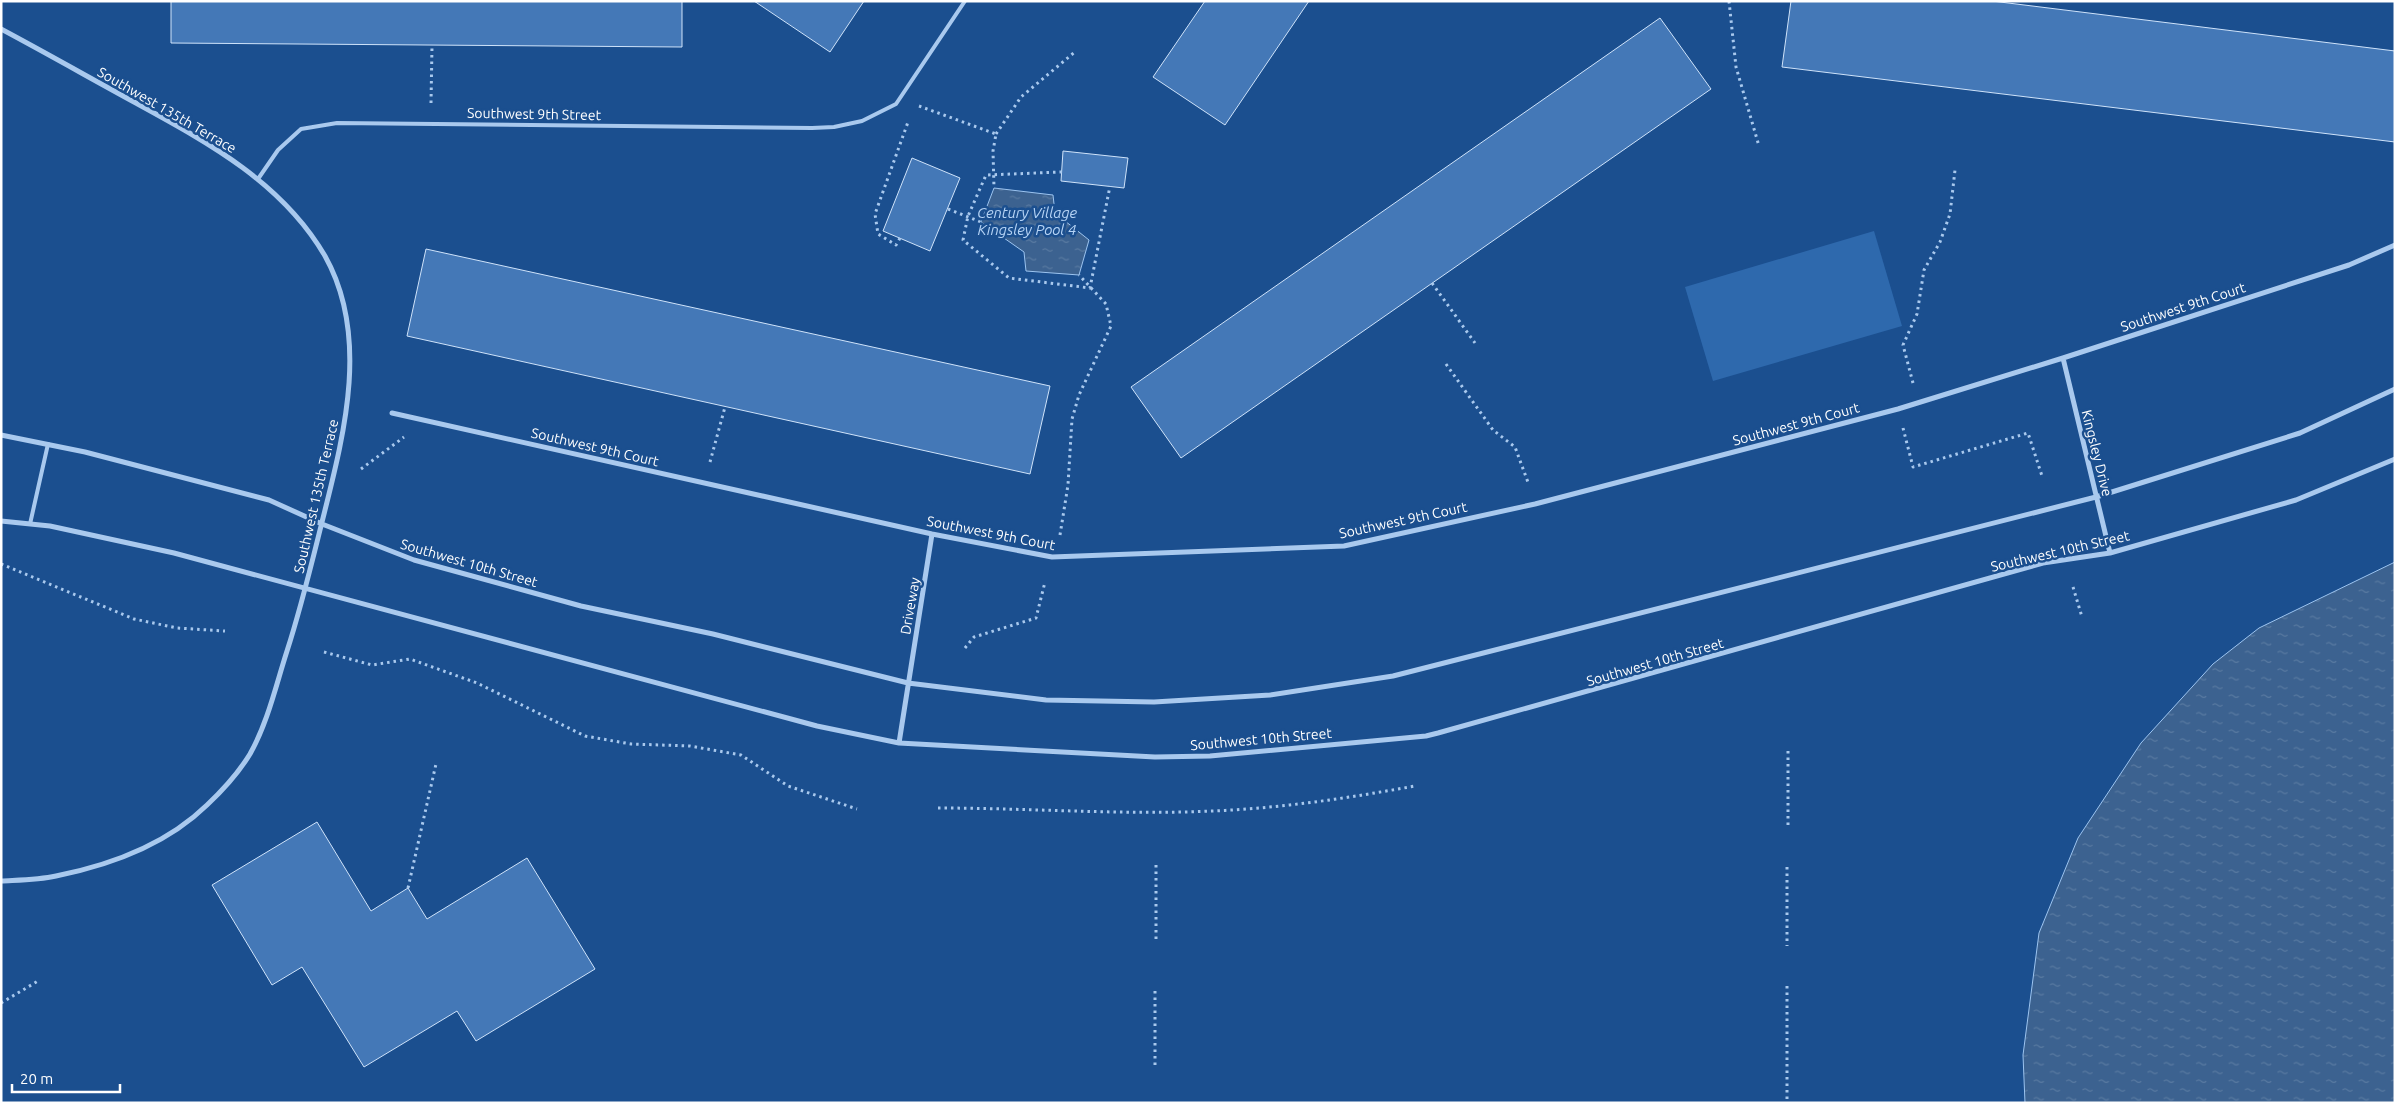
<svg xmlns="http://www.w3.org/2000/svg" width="2396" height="1104" font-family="Ubuntu,sans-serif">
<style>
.pitch{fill:#2e69ad}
.water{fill:url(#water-ripples);stroke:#9cc4f0}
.building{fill:#4478b7;stroke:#cfe3fa}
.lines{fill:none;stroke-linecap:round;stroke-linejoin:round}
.path{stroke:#a9c9ee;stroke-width:3;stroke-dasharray:2.5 4;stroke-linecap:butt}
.lane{stroke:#a9c9ee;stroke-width:4}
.street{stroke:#a9c9ee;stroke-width:5}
.labels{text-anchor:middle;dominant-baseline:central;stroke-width:5;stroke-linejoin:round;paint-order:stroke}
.street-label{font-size:14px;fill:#fff;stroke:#1b4f8f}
.water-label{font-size:15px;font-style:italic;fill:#b5d3f5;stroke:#1b4f8f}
</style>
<defs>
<pattern id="water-ripples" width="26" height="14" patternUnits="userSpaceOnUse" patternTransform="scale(1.25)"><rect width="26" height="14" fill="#3c6290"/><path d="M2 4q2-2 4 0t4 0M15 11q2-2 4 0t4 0" fill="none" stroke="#597aa1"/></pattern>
</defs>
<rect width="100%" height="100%" fill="#1b4f8f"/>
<path class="pitch" d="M 1874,231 L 1902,326 L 1713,381 L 1685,287 Z"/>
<path class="water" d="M 994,188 L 1053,195 L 1055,213 L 1089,240 L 1079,275 L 1026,271 L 1024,252 L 981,222 Z
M 2395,562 L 2395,1103 L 2025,1103 L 2023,1055 L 2039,933 L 2078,838 L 2141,743 L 2213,664 L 2259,628 Z"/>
<path class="building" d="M 171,1 L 682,1 L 682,47 L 171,43 Z
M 754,1 L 864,1 L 830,52 Z
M 1205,1 L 1309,1 L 1225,125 L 1153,77 Z
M 1791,1 L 1992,1 L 2395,51 L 2395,142 L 1782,67 Z
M 1660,18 L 1711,89 L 1181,458 L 1131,387 Z
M 1063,151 L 1128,158 L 1124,188 L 1061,181 Z
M 912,158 L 960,178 L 930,251 L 883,231 Z
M 426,249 L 1050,386 L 1030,474 L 407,336 Z
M 317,822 L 371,911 L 408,888 L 427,919 L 527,858 L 595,969 L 476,1041 L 457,1011 L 364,1067 L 302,967 L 272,985 L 212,885 Z"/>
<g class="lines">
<path class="path" d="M 1729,1 L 1736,67 L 1759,146
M 431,103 L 432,46
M 919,106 L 996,134 L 993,151 L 994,188
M 996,134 L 1021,97 L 1076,51
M 1062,172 L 986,175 L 968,216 L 963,240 L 1009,278 L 1090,288 L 1110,186
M 948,209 L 981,222
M 900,238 L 896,245 L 878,234 L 875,214 L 908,122
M 1432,283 L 1475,343
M 1446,364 L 1493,430 L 1515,447 L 1529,485
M 1913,383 L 1903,345 L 1917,314 L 1924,270 L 1940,242 L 1950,214 L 1955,170
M 1903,428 L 1913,467 L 2028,433 L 2042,476
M 710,462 L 725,407
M 361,469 L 404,437
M 1060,535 L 1068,485 L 1072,419 L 1079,395 L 1111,326 L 1106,304 L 1079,275
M 1,564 L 134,619 L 177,628 L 225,631
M 2073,587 L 2082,617
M 965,648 L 974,637 L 1036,618 L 1045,582
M 324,652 L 372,665 L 410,659 L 477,683 L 585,736 L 631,744 L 690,746 L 741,755 L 788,786 L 857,809
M 1788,751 L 1788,825
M 938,808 C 1040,808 1143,817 1246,809 C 1303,805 1359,796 1415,786
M 1156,865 L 1156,942
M 1787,867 L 1787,946
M 408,888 L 436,764
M 1787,986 L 1787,1103
M 1,1003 L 38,981
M 1155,1065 L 1155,990"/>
<path class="lane" d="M 258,179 L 278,150 L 301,129 L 337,123 L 812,128 L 834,127 L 862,121 L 896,104 L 965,1
M 30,524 L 48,444"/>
<path class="street" d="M 1,29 C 46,53 90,78 134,102 C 207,142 282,182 325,256 C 371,338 343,438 322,522 C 311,566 301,608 287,651 C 276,685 268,722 250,754 C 239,772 223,790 207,805 C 166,845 111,865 56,876 C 38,880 19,880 1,881
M 2063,358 L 2110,553
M 392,413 L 932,534 L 1052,557 L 1344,546 L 1535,504 L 1898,409 L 2063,358 L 2349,265 L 2395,245
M 1,435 L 85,452 L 269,500 L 322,524 L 414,560 L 581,606 L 713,634 L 908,683 L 1046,700 L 1154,702 L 1270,695 L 1393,676 L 2096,497 L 2300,433 L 2395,389
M 1,521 L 50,526 L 174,553 L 817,726 L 899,743 L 1155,757 L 1210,756 L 1426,736 L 1438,733 L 2043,563 L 2110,553 L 2296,500 L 2395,459
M 899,743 L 932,534"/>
</g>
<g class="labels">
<g class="street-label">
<text transform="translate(167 110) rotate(30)">Southwest 135th Terrace</text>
<text transform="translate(534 114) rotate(1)">Southwest 9th Street</text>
<text transform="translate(2183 307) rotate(-18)">Southwest 9th Court</text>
<text transform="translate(1796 424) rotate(-15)">Southwest 9th Court</text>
<text transform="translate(595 447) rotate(13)">Southwest 9th Court</text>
<text transform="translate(2097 453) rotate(76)">Kingsley Drive</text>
<text transform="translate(316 496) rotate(-77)">Southwest 135th Terrace</text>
<text transform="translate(1403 520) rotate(-12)">Southwest 9th Court</text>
<text transform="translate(991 533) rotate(11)">Southwest 9th Court</text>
<text transform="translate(2060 551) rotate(-13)">Southwest 10th Street</text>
<text transform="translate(469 563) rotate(16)">Southwest 10th Street</text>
<text transform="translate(910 606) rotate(-80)">Driveway</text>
<text transform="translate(1655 662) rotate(-16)">Southwest 10th Street</text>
<text transform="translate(1261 739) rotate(-5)">Southwest 10th Street</text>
</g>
<g class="water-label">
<text x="1027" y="212">Century Village<tspan x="1027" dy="17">Kingsley Pool 4</tspan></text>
</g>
</g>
<rect width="2396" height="1104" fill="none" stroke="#ffffff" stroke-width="5"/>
<path d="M12 1084v8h108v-8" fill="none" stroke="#ffffff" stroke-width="2.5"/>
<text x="20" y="1084" font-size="15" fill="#ffffff" stroke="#1b4f8f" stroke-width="4" paint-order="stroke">20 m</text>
</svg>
